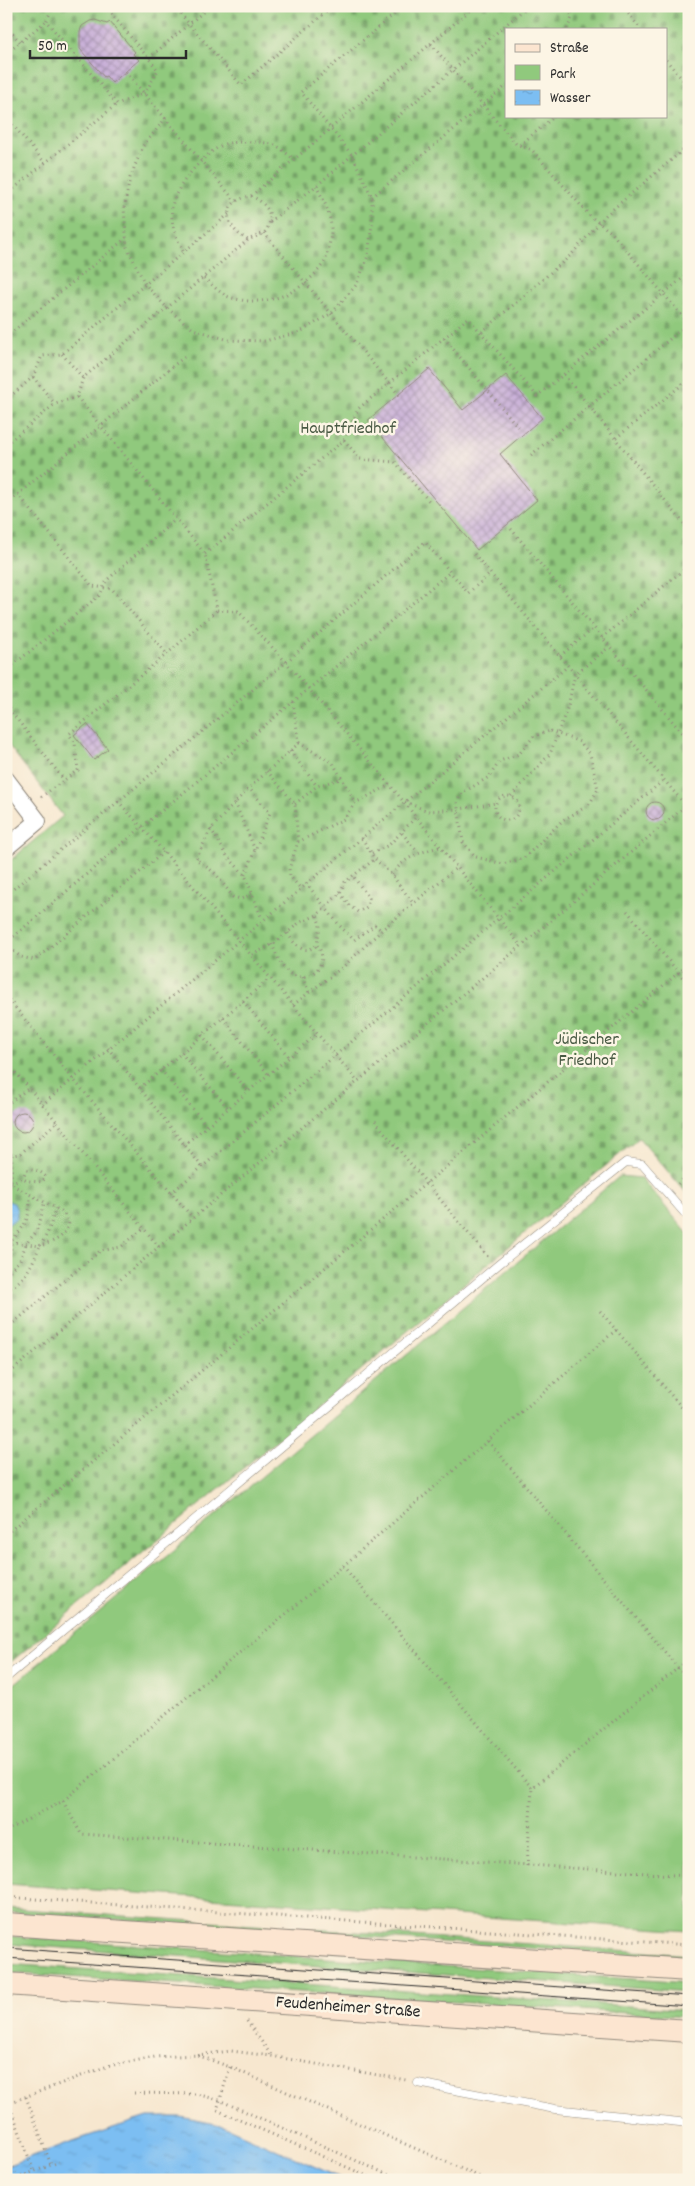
<svg xmlns="http://www.w3.org/2000/svg" width="695" height="2186" font-family="Dekko,sans-serif">
<style>
.green{fill:#90c97d;stroke:#5e7a54}
.cemetery{fill:url(#cemetery-stones);stroke:#5e7a54;fill-rule:evenodd}
.water{fill:url(#water-ripples);stroke:#54748e}
.building{fill:url(#building-cross-hatch)}
.lines{fill:none;stroke-linecap:round;stroke-linejoin:round}
.service-casing{stroke:#91897d;stroke-width:9}
.minor-casing{stroke:#91897d;stroke-width:18}
.secondary-casing{stroke:#91897d;stroke-width:24}
.path{stroke:#91897d;stroke-width:3;stroke-dasharray:1 4;stroke-linecap:butt}
.service{stroke:#fff;stroke-width:8}
.minor{stroke:#fff;stroke-width:16}
.secondary{stroke:#fce5d0;stroke-width:22}
.tram{stroke:#2b2b2b;stroke-width:1}
.labels{text-anchor:middle;dominant-baseline:central;stroke-width:5;stroke-linejoin:round;paint-order:stroke}
.park-label{font-size:18px;fill:#495a44;stroke:#fcf5e5}
.street-label{font-size:18px;fill:#2b2b2b;stroke:#fcf5e5}
</style>
<defs>
<pattern id="cemetery-stones" width="16" height="16" patternUnits="userSpaceOnUse" patternTransform="scale(1.25)"><rect width="16" height="16" fill="#90c97d"/><path d="M2 7V4a2 2 0 0 1 4 0v3zM10 15v-3a2 2 0 0 1 4 0v3z" fill="#76a367"/></pattern>
<pattern id="water-ripples" width="26" height="14" patternUnits="userSpaceOnUse" patternTransform="scale(1.25)"><rect width="26" height="14" fill="#7cbef2"/><path d="M2 4q2-2 4 0t4 0M15 11q2-2 4 0t4 0" fill="none" stroke="#6ba3d0"/></pattern>
<pattern id="building-cross-hatch" width="8" height="8" patternUnits="userSpaceOnUse" patternTransform="scale(1.25)"><rect width="8" height="8" fill="#c8afd8"/><path d="M0 0l8 8M0 8l8-8" fill="none" stroke="#a38faf"/></pattern>
</defs>
<rect width="100%" height="100%" fill="#fcf5e5"/>
<filter id="ink" filterUnits="userSpaceOnUse"><feTurbulence type="fractalNoise" baseFrequency=".02" numOctaves="2"/><feDisplacementMap in="SourceGraphic" scale="10" xChannelSelector="R" yChannelSelector="G"/><feConvolveMatrix kernelMatrix="1 2 1 2 8 2 1 2 1" color-interpolation-filters="sRGB"/></filter>
<filter id="wash" filterUnits="userSpaceOnUse"><feTurbulence type="fractalNoise" baseFrequency=".0096" numOctaves="4" result="noise"/><feDisplacementMap in="SourceGraphic" scale="20" xChannelSelector="R" yChannelSelector="G"/><feGaussianBlur stdDeviation="1.12" result="paint"/><feColorMatrix in="noise" values="0 0 0 0 0 0 0 0 0 0 0 0 0 0 0 0 0 1.4 0 .05"/><feComposite in="paint" operator="in"/></filter>
<g filter="url(#wash)">
<rect width="100%" height="100%" fill="#f7e7cf"/>
<path class="green" d="M 620,1176 L 641,1178 L 689,1235 L 689,1931 L 6,1884 L 6,1691 Z
M 6,1908 L 689,1955 L 689,1959 L 6,1912 Z
M 6,1936 L 689,1983 L 689,1992 L 6,1944 Z
M 6,1964 L 689,2010 L 689,2017 L 6,1973 Z"/>
<path class="cemetery" d="M 16,6 L 689,6 L 689,1196 L 639,1138 L 6,1666 L 6,864 L 63,816 L 6,742 L 6,15 ZM 506,29 L 666,29 L 666,116 L 506,116 Z"/>
<path class="water" d="M 8,1201 L 14,1203 L 17,1210 L 17,1218 L 6,1226 L 6,1202 Z
M 147,2117 L 181,2117 L 221,2125 L 345,2180 L 6,2180 L 6,2166 L 73,2141 Z"/>
<g id="blocks">
<path class="building" d="M 95,20 L 107,24 L 110,22 L 135,52 L 133,54 L 139,60 L 112,83 L 106,76 L 104,77 L 80,49 L 80,31 L 82,26 L 90,21 Z
M 429,369 L 463,410 L 506,375 L 542,418 L 500,454 L 537,500 L 477,550 L 368,420 Z
M 87,724 L 108,749 L 94,760 L 74,735 Z
M646 811a9 9 0 1 1 18 0a9 9 0 1 1-18 0Z
M13 1122a10 10 0 1 1 20 0a10 10 0 1 1-20 0Z"/>
</g>
</g>
<g filter="url(#ink)">
<use href="#blocks" fill-opacity="0" stroke="#91897d" stroke-width="1"/>
<g class="lines">
<defs>
<path id="service" d="M 6,1678 L 499,1264 L 626,1162 L 642,1164 L 689,1218
M 418,2083 L 555,2109 L 689,2123"/>
<path id="minor" d="M 6,779 L 38,821 L 6,848"/>
<path id="secondary" d="M 6,1924 L 689,1970
M 6,1984 L 689,2031"/>
</defs>
<use href="#service" class="service-casing"/>
<use href="#minor" class="minor-casing"/>
<use href="#secondary" class="secondary-casing"/>
<path class="path" d="M 54,6 L 46,21 L 117,104 L 145,93 L 158,70 L 105,6
M 174,6 L 241,85 L 333,6
M 622,6 L 641,29
M 6,26 L 20,42
M 567,29 L 572,18 L 569,6
M 431,44 L 516,144 L 532,150 L 590,216 L 611,232 L 689,324
M 6,54 L 46,21
M 149,58 L 210,6
M 666,60 L 689,87
M 126,72 L 236,202
M 6,117 L 45,163
M 166,118 L 143,146 L 130,178 L 124,208 L 127,247 L 145,284 L 168,309 L 193,329 L 229,340 L 265,341 L 300,332 L 332,313 L 357,284 L 368,256 L 372,224 L 372,197 L 352,155 L 301,92 L 404,6
M 520,145 L 555,116
M 6,195 L 117,104
M 251,196 C 267,203 277,217 264,233 L 248,240 C 223,227 220,201 251,196 L 475,6
M 372,197 L 506,86
M 270,222 L 316,186 L 528,6
M 264,233 L 399,395
M 183,251 C 176,237 170,223 172,207 C 175,186 205,152 225,144 C 236,141 264,141 275,145 C 281,148 288,155 294,159
M 204,278 C 212,284 220,294 229,297 C 265,309 302,294 324,263 C 328,256 330,241 331,233 C 332,216 324,200 316,186
M 482,332 L 571,255 L 606,215 L 689,145
M 6,337 L 126,238
M 444,338 L 518,427
M 62,354 L 83,378
M 564,375 L 689,530
M 33,377 L 55,404
M 77,397 L 205,554 L 217,610 L 238,611 L 286,662 L 390,785 L 521,946
M 6,400 L 33,377 L 42,356 L 62,354 L 229,214
M 616,438 L 689,379
M 344,440 L 360,459 L 395,462 L 429,501
M 6,444 L 55,404 L 77,397 L 83,378 L 248,240
M 531,455 L 689,323
M 18,494 L 92,586 L 112,589 L 167,654
M 6,504 L 184,357
M 511,529 L 689,741
M 205,554 L 344,440 L 358,409 L 468,318 L 537,396 L 689,273
M 474,554 L 686,806
M 602,638 L 689,565
M 560,656 L 594,628
M 13,665 L 100,595 L 107,580 L 176,519
M 293,702 L 299,743
M 6,705 L 64,780
M 550,731 L 580,742 L 590,754 L 598,789 L 589,805 L 563,820 L 524,858 L 503,864 L 476,857 L 463,842 L 457,802 L 462,793 L 489,777 L 500,761 L 519,754 L 534,736 Z
M 299,743 L 333,763 L 355,802
M 290,751 L 317,786
M 267,771 L 295,804 L 298,842 L 289,869 L 290,876 L 300,888
M495 808a12 12 0 1 1 24 0a12 12 0 1 1-24 0Z
M 511,796 L 550,754 L 568,706 L 575,674 L 609,647
M 41,797 L 78,770 L 75,743 L 69,734 L 167,654 L 217,610
M 118,801 L 164,852 L 358,1082
M 405,802 L 428,811 L 459,809 L 496,803
M 235,803 L 255,850
M 295,804 L 317,786 L 340,779
M 211,829 L 227,856 L 245,875 L 262,919
M 402,833 L 418,852
M 362,838 L 375,859 L 392,875 L 413,903
M 298,842 L 344,819 L 355,803 L 390,785
M 372,853 L 389,845 L 416,817
M 245,875 L 270,813 L 249,788
M 392,875 C 404,857 420,852 440,847
M 306,883 L 340,926 L 354,940 L 375,925 L 381,930
M 340,893 L 350,906 L 358,912 L 367,907 L 369,898 L 353,876
M 252,894 L 241,899 L 233,897 L 216,874 L 196,859 L 211,829 L 249,788 L 299,743
M 6,895 L 286,662 L 425,542 L 468,593 L 490,574
M 627,911 L 689,985
M 288,933 C 294,945 304,956 317,945
M 6,943 L 142,827 L 450,572
M 272,944 C 276,954 280,965 288,972 C 305,986 333,966 317,945 L 320,925 L 317,915
M 6,945 L 21,957 L 35,960 L 164,852
M 252,955 L 275,943 L 299,923 L 317,915 L 340,893 L 345,882 L 375,859
M 303,977 L 309,993
M 6,996 L 73,1079 L 193,1218
M 243,1001 L 289,1057
M 293,1005 L 344,966 L 384,928 L 456,868
M 223,1018 L 268,1074
M 202,1035 L 248,1091
M 108,1048 L 202,1167
M 181,1053 L 228,1108
M 6,1061 L 29,1088
M 161,1070 L 207,1126
M 140,1088 L 270,978
M 6,1105 L 29,1088 L 57,1122 L 20,1154 L 12,1155 L 6,1151
M 42,1105 L 568,666
M 375,1121 L 488,1257
M 57,1122 L 159,1247
M 184,1145 L 317,1034
M 6,1184 L 23,1178 L 29,1181 L 42,1182 L 46,1177 C 40,1170 34,1169 26,1170 L 23,1178
M 678,1184 L 689,1174
M 171,1193 L 664,780
M 6,1241 L 40,1246 C 48,1234 52,1223 55,1208
M 6,1258 L 11,1251 L 11,1241 C 26,1225 30,1218 30,1196
M 6,1274 L 20,1260 L 26,1244 L 36,1232 L 41,1218 L 44,1204
M 6,1290 C 26,1280 31,1266 40,1246 C 54,1241 64,1239 69,1223 L 63,1212 L 16,1187 L 11,1181 L 12,1155
M 600,1311 L 689,1416
M 6,1329 L 100,1251 L 121,1247 L 144,1228
M 6,1376 L 193,1218 L 521,946 L 689,803
M 488,1441 L 689,1681
M 6,1534 L 689,964
M 343,1566 L 532,1788 L 689,1659
M 63,1801 L 81,1834 L 689,1876
M 6,1831 L 63,1801 L 343,1566 L 616,1330
M 527,1866 L 532,1788
M 6,1897 L 689,1945
M 247,2021 L 271,2055
M 197,2055 L 231,2051 L 271,2056 L 406,2080
M 230,2067 L 217,2110 L 376,2180
M 134,2093 L 196,2094 L 219,2100 L 400,2180
M 26,2097 L 51,2165
M 9,2103 L 34,2172
M 6,2104 L 108,2066 L 155,2057 L 197,2055 L 230,2067 L 487,2180
M 6,2149 L 17,2178
M 12,2180 L 59,2162"/>
<use href="#service" class="service"/>
<use href="#minor" class="minor"/>
<use href="#secondary" class="secondary"/>
<path class="tram" d="M 6,1948 L 689,1996
M 6,1958 L 689,2006"/>
</g>
</g>
<g class="labels">
<g class="park-label">
<text x="348" y="429">Hauptfriedhof</text>
<text x="587" y="1040">Jüdischer<tspan x="587" dy="21">Friedhof</tspan></text>
</g>
<g class="street-label">
<text transform="translate(348 2008) rotate(4)">Feudenheimer Straße</text>
</g>
</g>
<rect width="695" height="2186" fill="none" stroke="#fcf5e5" stroke-width="25"/>
<rect x="505" y="28" width="162" height="90" fill="#fcf5e5" stroke="#a8a49b"/>
<rect x="515" y="44" width="25" height="8" fill="#fce5d0" stroke="#a8a49b"/>
<text x="550" y="52" font-size="15" fill="#2b2b2b">Straße</text>
<rect x="515" y="65" width="25" height="15" fill="#90c97d" stroke="#a8a49b"/>
<text x="550" y="78" font-size="15" fill="#2b2b2b">Park</text>
<rect x="515" y="90" width="25" height="15" fill="url(#water-ripples)" stroke="#a8a49b"/>
<text x="550" y="102" font-size="15" fill="#2b2b2b">Wasser</text>
<path d="M30 50v8h156v-8" fill="none" stroke="#2b2b2b" stroke-width="2.5"/>
<text x="38" y="50" font-size="15" fill="#2b2b2b" stroke="#fcf5e5" stroke-width="4" paint-order="stroke">50 m</text>
</svg>
